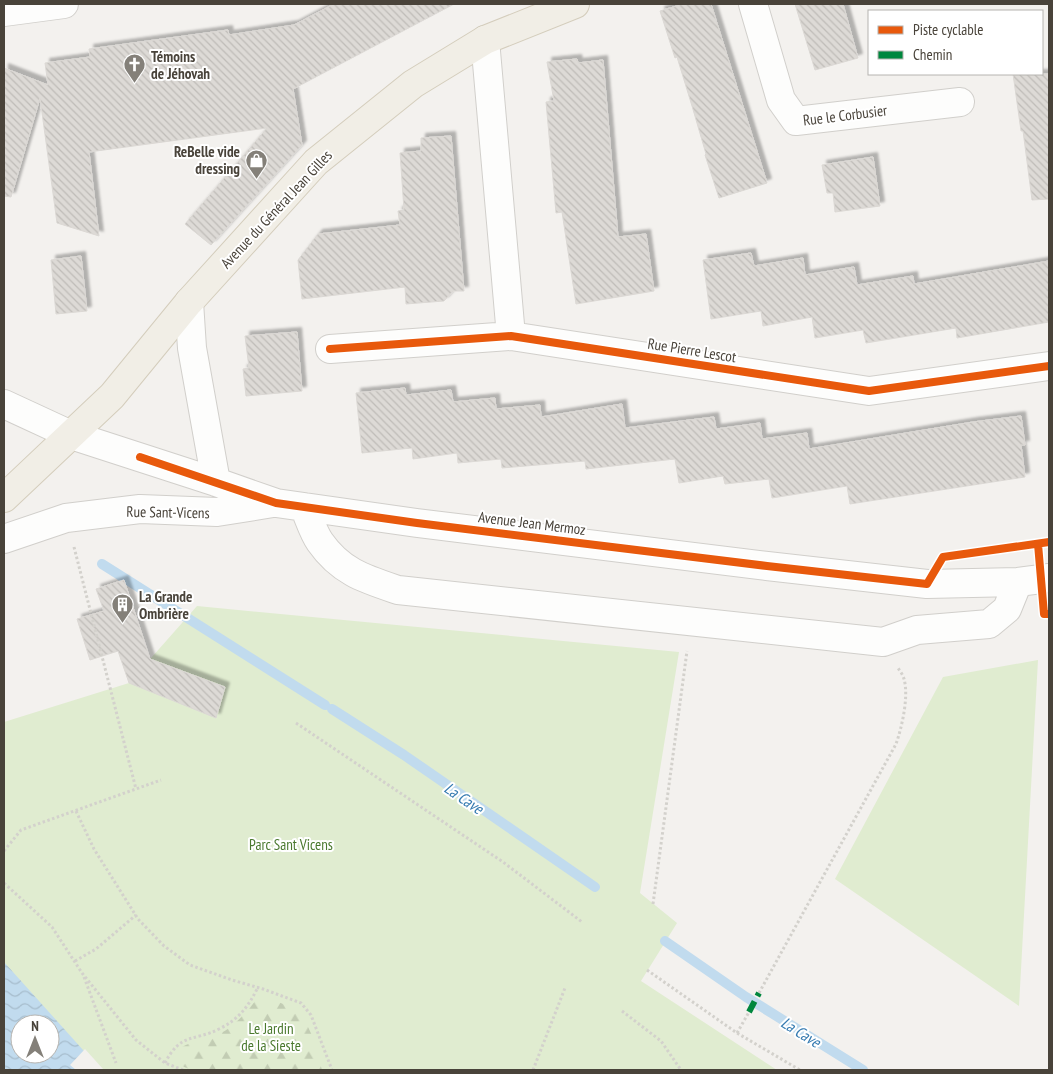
<svg xmlns="http://www.w3.org/2000/svg" width="1053" height="1074" font-family="'PT Sans Narrow',sans-serif">
<style>
.green{fill:#e0ecd0;fill-rule:evenodd}
.forest{fill:url(#forest-firs)}
.water{fill:url(#water-waves);fill-rule:evenodd}
.pier{fill:#f3f1ee}
.lines{fill:none;stroke-linecap:round;stroke-linejoin:round}
.stream{stroke:#c1dbee;stroke-width:10}
.building{fill:url(#building-back-hatch);stroke:#dbd8d4;filter:url(#shadow)}
.minor-casing{stroke:#d1cfcb;stroke-width:30}
.major-casing{stroke:#d4cdbc;stroke-width:30}
.path{stroke:#d3d1cc;stroke-width:3;stroke-dasharray:2.5 2.5;stroke-linecap:butt}
.minor{stroke:#fdfdfc;stroke-width:28}
.major{stroke:#f1eee6;stroke-width:28}
.quiet{stroke:#00873e;stroke-width:6;stroke-dasharray:12 6;stroke-linecap:butt}
.cycleway-casing{stroke:#fff;stroke-width:11}
.cycleway{stroke:#e8590c;stroke-width:8}
.labels{text-anchor:middle;dominant-baseline:central;stroke-width:4;stroke-linejoin:round;paint-order:stroke}
.poi-label{font-size:15px;font-weight:bold;fill:#49433a;stroke:#fff;text-anchor:start}
.street-label{font-size:15px;fill:#49433a;stroke:#fff}
.park-label{font-size:15px;fill:#4a792e;stroke:#fff}
.water-label{font-size:16px;font-style:italic;fill:#367bb1;stroke:#fff}
</style>
<defs>
<pattern id="forest-firs" width="22" height="20" patternUnits="userSpaceOnUse" patternTransform="scale(1.25)"><rect width="22" height="20" fill="#e0ecd0"/><path d="M5 1l3.5 6h-7zM16 11l3.5 6h-7z" fill="#c2ccb3"/></pattern>
<pattern id="water-waves" width="16" height="10" patternUnits="userSpaceOnUse" patternTransform="scale(1.25)"><rect width="16" height="10" fill="#c1dbee"/><path d="M0 5q4-4 8 0t8 0" fill="none" stroke="#a7bdcd"/></pattern>
<pattern id="building-back-hatch" width="6" height="6" patternUnits="userSpaceOnUse" patternTransform="scale(1.25)"><rect width="6" height="6" fill="#dddad6"/><path d="M-1 5l2 2M0 0l6 6M5-1l2 2" fill="none" stroke="#bfbcb8"/></pattern>
<filter id="shadow"><feDropShadow dx="4.5" dy="-4.5" stdDeviation="1" flood-color="#0004"/></filter>
</defs>
<rect width="100%" height="100%" fill="#f3f1ee"/>
<path class="green" d="M 197,606 L 679,652 L 640,893 L 677,923 L 641,981 L 777,1070 L 4,1070 L 4,722 L 129,683 ZM 20,1024 L 50,1024 L 50,1054 L 20,1054 Z
M 1038,660 L 1019,1006 L 835,879 L 943,677 Z"/>
<path class="forest" d="M 259,997 C 266,997 272,1000 278,1002 C 311,1013 313,1040 322,1070 L 192,1070 L 179,1065 L 176,1061 L 176,1051 C 188,1041 205,1040 219,1034 C 236,1026 247,1010 259,997 Z"/>
<path class="water" d="M 4,962 L 101,1070 L 4,1070 ZM 20,1024 L 50,1024 L 50,1054 L 20,1054 Z"/>
<path class="pier" d="M 85,1049 L 103,1069 L 103,1070 L 76,1070 L 70,1065 Z"/>
<g class="lines">
<path class="stream" d="M 102,564 L 325,705
M 332,709 L 404,755 L 595,887
M 665,941 L 746,997 L 863,1070"/>
</g>
<path class="building" d="M 334,4 L 454,4 L 293,89 L 302,145 L 211,245 L 185,224 L 267,128 L 89,152 L 99,236 L 57,223 L 40,98 L 11,197 L 4,196 L 4,68 L 48,85 L 45,63 L 90,57 L 89,49 L 228,30 L 229,35 L 294,25 Z
M 683,4 L 711,4 L 767,183 L 719,198 L 705,155 L 706,154 L 692,106 L 677,57 L 675,58 L 660,11 Z
M 795,4 L 843,4 L 858,58 L 815,70 Z
M 577,59 L 578,63 L 603,60 L 618,237 L 646,234 L 654,291 L 576,304 L 562,212 L 556,213 L 546,102 L 554,101 L 547,62 Z
M 1013,74 L 1049,74 L 1049,199 L 1032,200 L 1023,131 L 1021,131 Z
M 451,136 L 464,291 L 453,291 L 444,301 L 406,304 L 405,287 L 302,299 L 298,260 L 318,234 L 400,225 L 398,211 L 404,210 L 400,153 L 421,151 L 421,138 Z
M 873,157 L 880,206 L 835,212 L 833,193 L 827,193 L 822,165 Z
M 751,253 L 754,266 L 803,258 L 805,275 L 854,267 L 857,285 L 913,276 L 914,284 L 1049,261 L 1049,322 L 957,338 L 956,328 L 866,343 L 863,330 L 815,338 L 812,317 L 763,326 L 761,311 L 711,319 L 703,260 Z
M 81,256 L 87,311 L 56,314 L 51,260 Z
M 297,332 L 302,391 L 246,396 L 243,369 L 249,368 L 245,336 Z
M 405,388 L 406,395 L 451,390 L 453,402 L 495,398 L 496,409 L 540,405 L 541,417 L 622,404 L 625,428 L 714,417 L 716,429 L 760,423 L 762,439 L 807,433 L 809,449 L 973,422 L 1021,416 L 1025,445 L 1021,445 L 1025,477 L 850,504 L 847,486 L 772,498 L 769,479 L 725,484 L 723,476 L 679,483 L 675,459 L 586,469 L 585,461 L 502,468 L 501,459 L 458,463 L 457,453 L 413,459 L 412,448 L 362,453 L 356,393 Z
M 124,580 L 150,659 L 225,687 L 216,718 L 129,683 L 118,651 L 90,660 L 77,619 L 104,611 L 96,589 Z"/>
<g class="lines">
<defs>
<path id="minor" d="M 753,4 L 781,100 L 796,121 L 960,102
M 4,12 L 64,4
M 485,40 L 511,336
M 189,302 L 192,348 L 216,482
M 330,349 L 511,336 L 869,391 L 1049,366
M 4,404 L 71,435 L 216,482 L 276,503 L 417,523 L 767,566 L 927,584 L 1018,582 L 1049,578
M 304,507 C 309,518 313,532 320,542 C 341,572 365,579 398,590 L 883,642 L 917,630 L 989,624 L 1007,609 L 1018,582
M 4,539 L 66,518 L 140,509 L 217,512 L 273,503"/>
<path id="major" d="M 4,498 L 112,396 L 189,302 L 316,162 L 413,84 L 485,40 L 575,4"/>
</defs>
<use href="#minor" class="minor-casing"/>
<use href="#major" class="major-casing"/>
<path class="path" d="M 74,547 L 136,789
M 296,723 L 503,862 L 582,922
M 76,811 L 94,849 L 138,919 L 164,946 L 190,965 L 232,980 L 263,989 L 301,1003 L 311,1015 L 332,1070
M 4,851 L 21,830 L 161,780
M 4,883 L 52,927 L 82,973 L 136,1040 L 165,1063 L 183,1070
M 653,904 L 687,651
M 75,961 L 96,949 L 136,915
M 647,970 L 737,1033 L 800,1070
M 84,977 L 116,1063
M 759,993 L 896,744 C 902,727 909,696 904,679 C 903,675 900,671 898,668
M 622,1011 L 661,1041 L 681,1070
M 737,1033 L 749,1012
M 165,1063 C 181,1032 193,1042 219,1029 C 238,1020 249,1006 258,987
M 533,1070 L 565,988"/>
<use href="#minor" class="minor"/>
<use href="#major" class="major"/>
<path class="quiet" d="M 749,1012 L 759,993"/>
<defs>
<path id="cycleway" d="M 330,349 L 511,336 L 869,391 L 1049,366
M 140,457 L 276,503 L 417,523 L 767,566 L 927,584 L 943,557 L 1049,542
M 1038,544 L 1044,614 L 1049,614"/>
</defs>
<use href="#cycleway" class="cycleway-casing"/>
<use href="#cycleway" class="cycleway"/>
</g>
<defs>
<symbol id="church-pin" viewBox="-11 -11 22 30"><path d="M0 17L-7.5 6A9.5 9.5 0 1 1 7.5 6Z" fill="#848079" stroke="#fff"/><path d="M-1.2-6h2.4v3.5h3.3v2.4h-3.3V6h-2.4V-.1h-3.3v-2.4h3.3Z" fill="#fff"/></symbol>
<symbol id="shop-pin" viewBox="-11 -11 22 30"><path d="M0 17L-7.5 6A9.5 9.5 0 1 1 7.5 6Z" fill="#848079" stroke="#fff"/><path d="M-5-2.5h2.3a2.7 3.5 0 0 1 5.4 0H5L5.5 6h-11ZM-1.5-2.5h3a1.5 2.3 0 0 0-3 0Z" fill="#fff"/></symbol>
<symbol id="building-pin" viewBox="-11 -11 22 30"><path d="M0 17L-7.5 6A9.5 9.5 0 1 1 7.5 6Z" fill="#848079" stroke="#fff"/><path d="M-4-6H4V6H1V3H-1V6H-4ZM-2.5-4.3h1.7v1.8h-1.7ZM.8-4.3h1.7v1.8H.8ZM-2.5-1h1.7V.8h-1.7ZM.8-1h1.7V.8H.8Z" fill="#fff"/></symbol>
</defs>
<g fill-rule="evenodd">
<use href="#church-pin" x="122" y="52" width="25" height="34"/>
<use href="#shop-pin" x="244" y="148" width="25" height="34"/>
<use href="#building-pin" x="110" y="592" width="25" height="34"/>
</g>
<g class="labels">
<g class="poi-label">
<text x="151" y="56">Témoins<tspan x="151" dy="17">de Jéhovah</tspan></text>
<text x="240" y="151" text-anchor="end">ReBelle vide<tspan x="240" dy="17">dressing</tspan></text>
<text x="139" y="596">La Grande<tspan x="139" dy="17">Ombrière</tspan></text>
</g>
<g class="street-label">
<text transform="translate(845 115) rotate(-7)">Rue le Corbusier</text>
<text transform="translate(276 209) rotate(-47)">Avenue du Général Jean Gilles</text>
<text transform="translate(692 350) rotate(9)">Rue Pierre Lescot</text>
<text transform="translate(168 512) rotate(1)">Rue Sant-Vicens</text>
<text transform="translate(532 523) rotate(7)">Avenue Jean Mermoz</text>
</g>
<g class="park-label">
<text x="291" y="844">Parc Sant Vicens</text>
<text x="271" y="1028">Le Jardin<tspan x="271" dy="17">de la Sieste</tspan></text>
</g>
<g class="water-label">
<text transform="translate(464 798) rotate(34)">La Cave</text>
<text transform="translate(801 1032) rotate(32)">La Cave</text>
</g>
</g>
<rect width="1053" height="1074" fill="none" stroke="#49433a" stroke-width="10"/>
<rect x="868" y="10" width="175" height="65" fill="#ffffff" stroke="#b6b4b0"/>
<rect x="878" y="26" width="25" height="8" fill="#e8590c" stroke="#b6b4b0"/>
<text x="913" y="35" font-size="15" fill="#49433a">Piste cyclable</text>
<rect x="878" y="51" width="25" height="8" fill="#00873e" stroke="#b6b4b0"/>
<text x="913" y="60" font-size="15" fill="#49433a">Chemin</text>
<g transform="translate(35 1039)"><circle r="24" fill="#ffffff" stroke="#b6b4b0"/>
<path d="M0-4L9 19L0 12L-9 19Z" fill="#848079"/>
<text y="-8" font-size="14" font-weight="bold" text-anchor="middle" fill="#49433a">N</text>
</g>
</svg>
